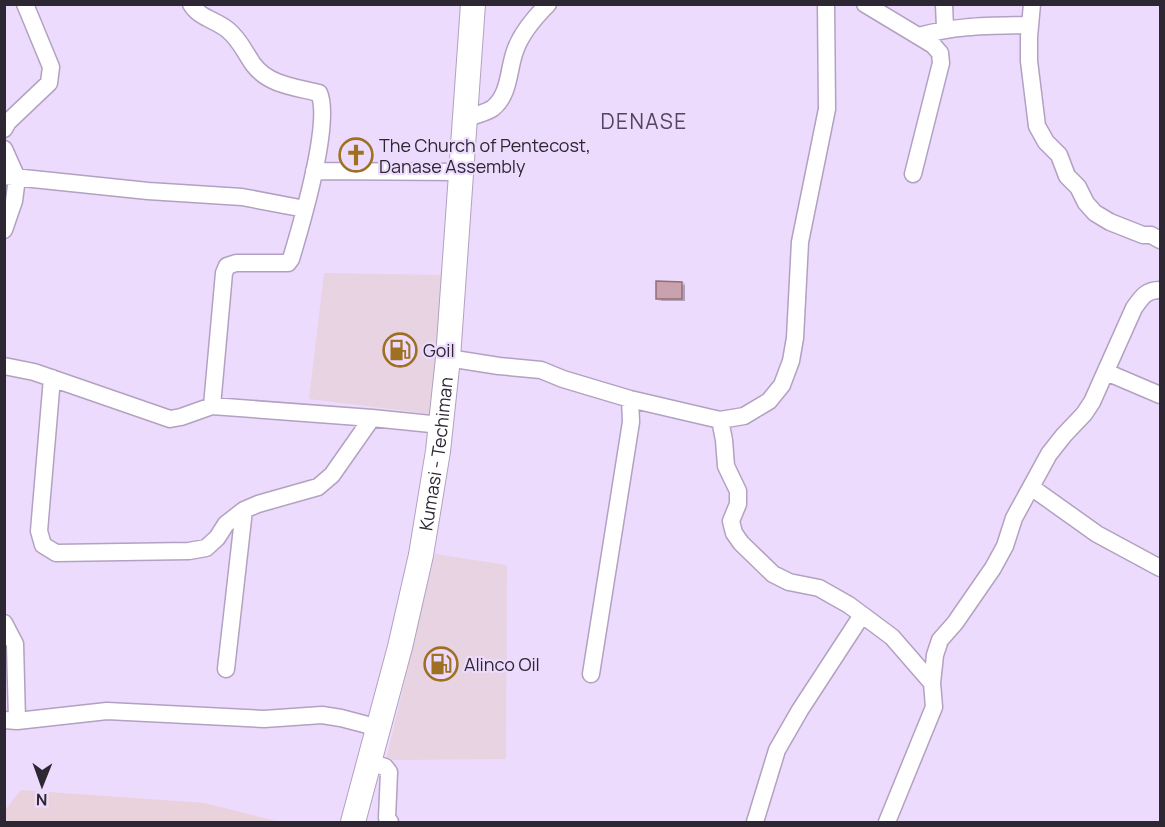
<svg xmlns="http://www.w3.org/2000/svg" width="1165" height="827" font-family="Manrope,sans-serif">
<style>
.commercial{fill:#e7d3e1}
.medical{fill:#ead2dc}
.building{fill:#caa2ae;stroke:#926d78;stroke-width:1.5;filter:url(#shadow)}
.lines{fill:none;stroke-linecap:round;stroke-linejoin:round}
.minor-casing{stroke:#b2a1c0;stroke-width:19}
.highway-casing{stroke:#b2a1c0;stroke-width:26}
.minor{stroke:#fff;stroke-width:16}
.highway{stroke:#fff;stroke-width:24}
.labels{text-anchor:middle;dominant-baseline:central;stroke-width:4.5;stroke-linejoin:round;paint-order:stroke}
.poi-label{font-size:18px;fill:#2d2633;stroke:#eddbfd;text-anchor:start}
.street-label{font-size:18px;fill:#2d2633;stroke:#eddbfd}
.quarter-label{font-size:21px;letter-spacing:1.5px;fill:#53445f;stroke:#eddbfd}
</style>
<defs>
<filter id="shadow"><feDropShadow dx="5" dy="3" stdDeviation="1.5" flood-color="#0004"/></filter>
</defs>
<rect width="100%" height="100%" fill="#eddbfd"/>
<path class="commercial" d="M 324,273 L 445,275 L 431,414 L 309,399 Z
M 435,554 L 507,565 L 506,759 L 386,760 Z"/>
<path class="medical" d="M 21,790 L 205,803 L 280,822 L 5,822 L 5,810 Z"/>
<path class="building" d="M 656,281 L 682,282 L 682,299 L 656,299 Z"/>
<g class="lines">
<defs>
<path id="minor" d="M 191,4 C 199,18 216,20 228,30 C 240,40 244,51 253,64 C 268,85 295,87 319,93 C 332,122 301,226 291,259 L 288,263 L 236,263 L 227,266 L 224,273 L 212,406
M 865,4 L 933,45 L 940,53 L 941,63 L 913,174
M 944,4 L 945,28
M 1032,4 L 1029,37 L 1029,61 L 1037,126 L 1046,142 L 1059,155 L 1067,176 L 1078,187 L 1086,203 L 1095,213 L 1110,222 L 1143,235 L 1151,235 L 1160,240
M 919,36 C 957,25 991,26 1030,25
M 466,119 C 474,115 486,113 493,108 C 510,94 508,70 515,51 C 521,33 534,18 548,4
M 4,129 L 8,122 L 49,83 L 51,67 L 25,4
M 4,149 L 17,178 L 14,201 L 4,230
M 314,171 L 462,172
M 4,176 L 148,191 L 242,197 L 305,209
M 448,358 L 499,366 L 541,370 L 563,379 L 630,399 L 720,420 L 744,416 L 769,401 L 782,385 L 791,361 L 795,338 L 800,242 L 827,109 L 826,4
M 4,366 L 34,372 L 170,419 L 181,417 L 212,406 L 372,418 L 441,425
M 1106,372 L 1160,395
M 52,378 L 39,531 L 43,545 L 56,553 L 189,551 L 206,548 L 217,538 L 226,524 L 244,510 L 258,504 L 318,487 L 332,475 L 372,418
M 720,420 L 724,440 L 726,466 L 738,491 L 738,504 L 731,521 L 734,533 L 741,543 L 773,574 L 789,582 L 819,588 L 849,605 L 892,637 L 932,683
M 1031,487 L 1097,534 L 1160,568
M 4,623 L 15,644 L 17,721
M 226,669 L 244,510
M 591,674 L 631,422 L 630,399
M 4,720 L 17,721 L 107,711 L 264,719 L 322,715 L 341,718 L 379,728
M 369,762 L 385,767 L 389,772 L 387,818 L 390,822
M 755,822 L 777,750 L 800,710 L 862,615
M 887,822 L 934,707 L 932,683 L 935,655 L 940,640 L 955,623 L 993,568 L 1005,546 L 1014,518 L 1049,454 L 1064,435 L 1084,414 L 1092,402 L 1134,308 C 1142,297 1146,290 1160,290"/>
<g id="highway">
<path id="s1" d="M 353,822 L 400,647 L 421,555 L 438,451 L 448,358 L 473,4"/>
</g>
</defs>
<use href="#minor" class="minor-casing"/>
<use href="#highway" class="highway-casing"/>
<use href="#minor" class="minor"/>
<use href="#highway" class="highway"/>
</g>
<defs>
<symbol id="church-ring" viewBox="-11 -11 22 22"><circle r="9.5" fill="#eddbfd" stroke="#9e7021" stroke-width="1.5"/><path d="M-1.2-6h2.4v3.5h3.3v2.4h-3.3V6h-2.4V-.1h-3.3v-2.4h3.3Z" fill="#9e7021"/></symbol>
<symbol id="fuel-ring" viewBox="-11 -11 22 22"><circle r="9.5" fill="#eddbfd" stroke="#9e7021" stroke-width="1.5"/><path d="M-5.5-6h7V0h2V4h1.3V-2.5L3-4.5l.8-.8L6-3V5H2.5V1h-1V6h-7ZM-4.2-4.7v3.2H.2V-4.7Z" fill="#9e7021"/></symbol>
</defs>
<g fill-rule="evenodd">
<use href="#church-ring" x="337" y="136" width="38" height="38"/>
<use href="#fuel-ring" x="381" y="331" width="38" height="38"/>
<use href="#fuel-ring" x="422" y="645" width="38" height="38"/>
</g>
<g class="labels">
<g class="poi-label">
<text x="379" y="145">The Church of Pentecost,<tspan x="379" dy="21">Danase Assembly</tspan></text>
<text x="423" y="350">Goil</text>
<text x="464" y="664">Alinco Oil</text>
</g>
<g class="street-label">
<text stroke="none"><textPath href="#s1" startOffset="378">Kumasi - Techiman</textPath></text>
</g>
<g class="quarter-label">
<text x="644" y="121">DENASE</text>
</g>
</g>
<rect width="1165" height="827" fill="none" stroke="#2d2633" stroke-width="12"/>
<g transform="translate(42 785) rotate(181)" stroke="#eddbfd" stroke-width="4.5" paint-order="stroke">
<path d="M0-4.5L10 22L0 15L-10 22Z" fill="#2d2633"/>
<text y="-9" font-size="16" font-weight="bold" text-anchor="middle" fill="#2d2633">N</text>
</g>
</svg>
